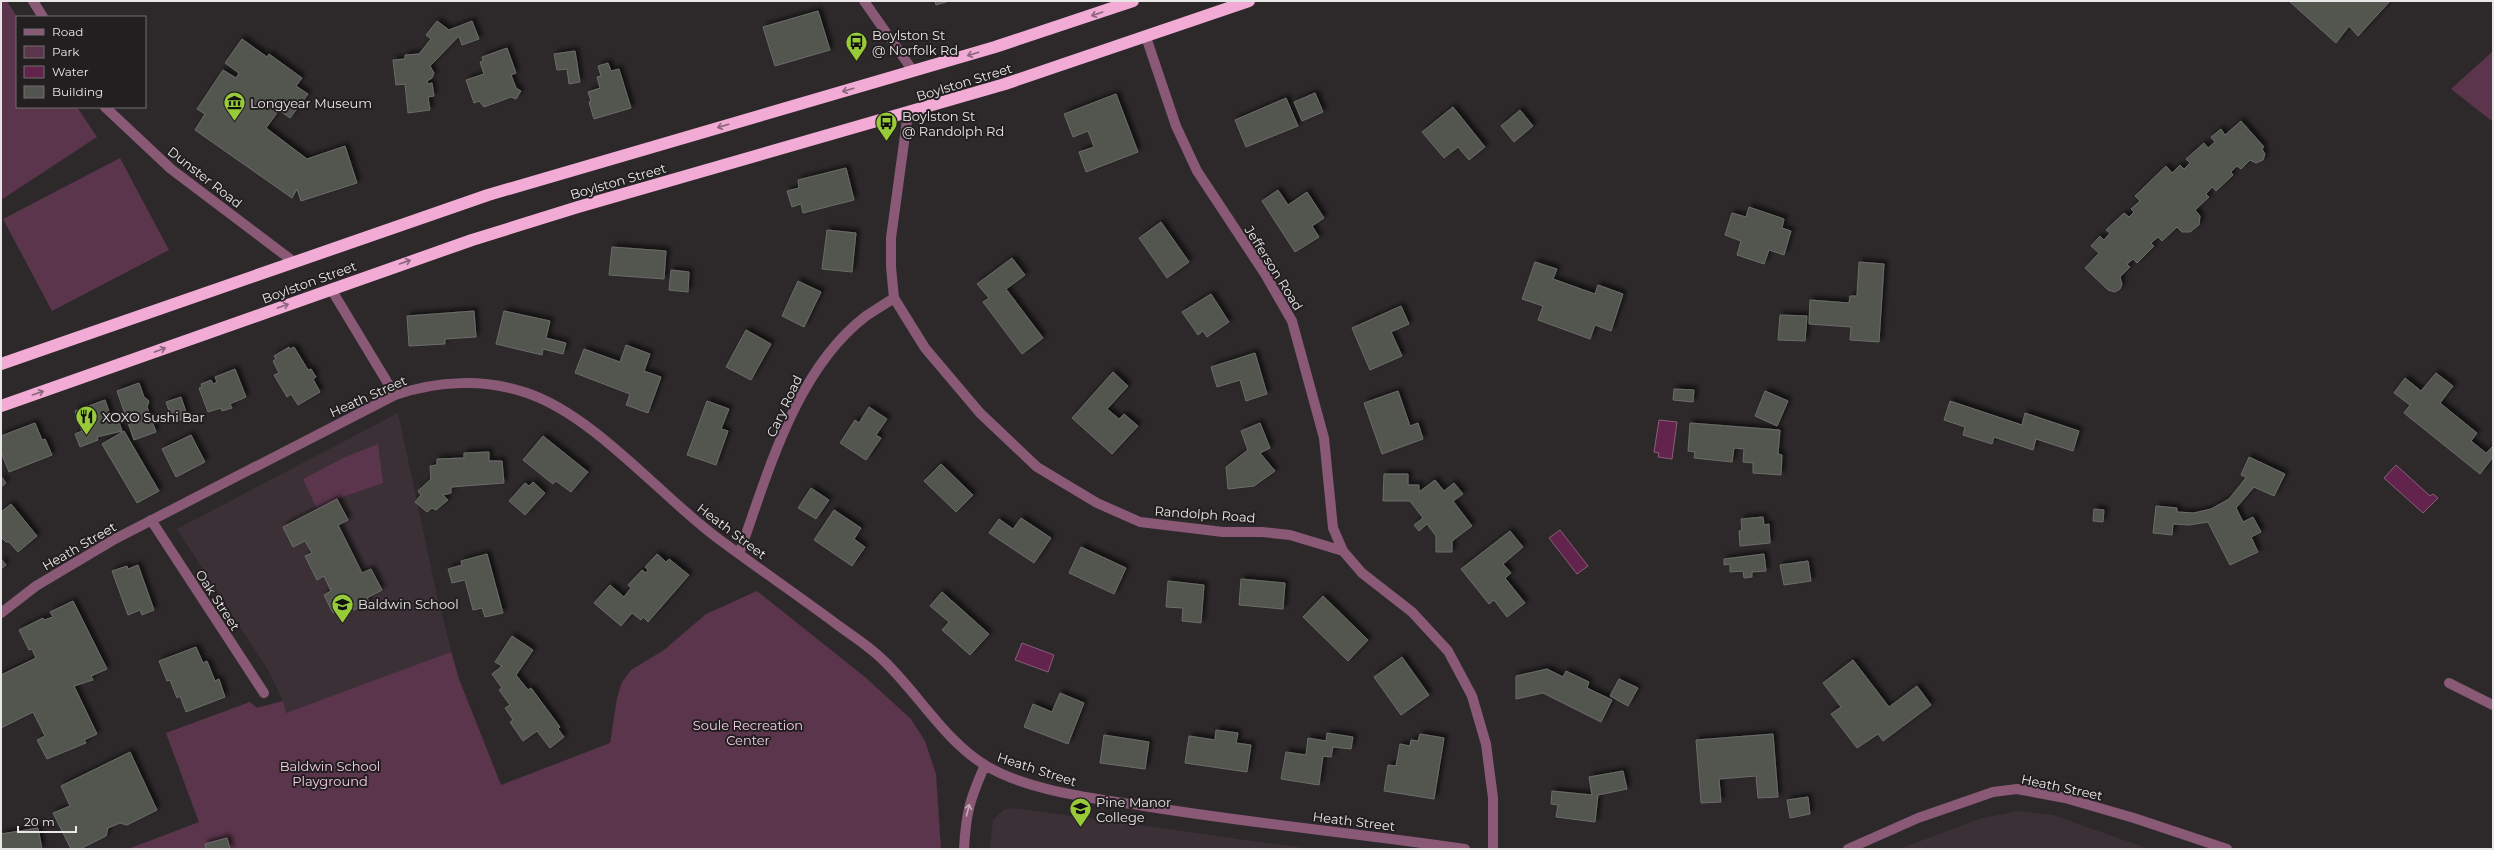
<svg xmlns="http://www.w3.org/2000/svg" width="2494" height="850" font-family="Montserrat,sans-serif">
<style>
.built{fill:#3b3036}
.green{fill:#5a354b}
.water{fill:#62244c;stroke:#8a5e7a}
.building{fill:#52544f;stroke:#6b6d68;filter:url(#shadow)}
.lines{fill:none;stroke-linecap:round;stroke-linejoin:round}
.minor{stroke:#895976;stroke-width:10}
.highway{stroke:#f2abd5;stroke-width:12}
.oneway{stroke:#8a657b}
.oneway2{stroke:#c3aeba}
.labels{text-anchor:middle;dominant-baseline:central;stroke-width:4;stroke-linejoin:round;paint-order:stroke}
.poi-label{font-size:13px;fill:#e9e6e7;stroke:#231f21;text-anchor:start}
.street-label{font-size:13px;fill:#e9e6e7;stroke:#231f21}
.park-label{font-size:13px;fill:#f5cde4;stroke:#231f21}
</style>
<defs>
<filter id="shadow"><feDropShadow dx="3.5" dy="-3.5" stdDeviation="2" flood-color="#0009"/></filter>
</defs>
<rect width="100%" height="100%" fill="#2d292b"/>
<path class="built" d="M 398,413 L 437,596 L 459,679 L 205,840 L 166,733 L 250,702 L 257,708 L 283,701 L 268,670 L 177,529 Z
M 1012,808 L 1175,830 L 1310,849 L 990,849 L 993,820 L 1003,810 Z
M 2017,811 L 2053,815 L 2149,849 L 1899,849 L 1979,819 Z"/>
<path class="green" d="M 1,1 L 7,1 L 17,17 L 17,107 L 77,107 L 97,137 L 1,200 Z
M 2493,51 L 2493,122 L 2451,89 Z
M 120,158 L 169,250 L 52,311 L 3,219 Z
M 378,444 L 383,483 L 337,499 L 317,509 L 303,479 L 345,457 Z
M 757,591 L 865,677 L 911,719 L 925,741 L 936,774 L 941,849 L 128,849 L 199,822 L 166,733 L 250,702 L 257,708 L 283,701 L 286,713 L 451,652 L 459,679 L 501,785 L 610,743 L 617,698 L 622,682 L 631,670 L 664,650 L 706,614 Z"/>
<path class="water" d="M 1659,420 L 1677,422 L 1672,459 L 1658,457 L 1659,453 L 1654,452 Z
M 2396,465 L 2430,496 L 2433,494 L 2438,498 L 2423,513 L 2384,478 Z
M 1560,530 L 1588,566 L 1577,574 L 1549,538 Z
M 1022,643 L 1054,655 L 1048,672 L 1015,660 Z"/>
<path class="building" d="M 935,1 L 949,1 L 936,5 Z
M 2289,1 L 2390,1 L 2358,36 L 2349,26 L 2336,43 Z
M 818,11 L 830,50 L 775,66 L 763,27 Z
M 437,21 L 449,30 L 472,21 L 479,39 L 462,45 L 459,36 L 430,66 L 434,73 L 432,78 L 427,81 L 428,84 L 432,83 L 434,96 L 428,97 L 430,110 L 408,113 L 405,84 L 396,85 L 393,60 L 405,59 L 405,55 L 419,54 L 431,39 L 426,35 Z
M 242,39 L 267,57 L 269,54 L 302,78 L 296,86 L 308,94 L 290,118 L 279,110 L 266,128 L 307,159 L 345,146 L 357,183 L 301,201 L 297,189 L 292,198 L 195,130 L 205,114 L 197,109 L 223,70 L 236,78 L 239,73 L 225,63 Z
M 507,48 L 516,73 L 511,75 L 516,88 L 521,91 L 516,99 L 511,97 L 484,107 L 479,101 L 474,103 L 466,80 L 484,74 L 480,62 L 483,61 L 482,57 Z
M 575,51 L 580,82 L 569,84 L 567,69 L 557,70 L 554,54 Z
M 608,63 L 611,71 L 619,69 L 631,108 L 594,119 L 589,102 L 591,101 L 588,92 L 600,88 L 597,77 L 601,76 L 598,66 Z
M 1315,93 L 1323,112 L 1302,121 L 1294,102 Z
M 1116,94 L 1138,152 L 1086,172 L 1079,152 L 1094,147 L 1088,131 L 1073,137 L 1064,114 Z
M 1286,98 L 1298,126 L 1246,147 L 1235,120 Z
M 1453,107 L 1485,147 L 1469,160 L 1458,147 L 1444,158 L 1422,132 Z
M 1520,110 L 1533,126 L 1514,142 L 1501,126 Z
M 2241,121 L 2264,147 L 2262,149 L 2265,154 L 2263,160 L 2256,163 L 2250,160 L 2241,169 L 2237,166 L 2231,172 L 2233,175 L 2216,191 L 2212,187 L 2206,194 L 2209,197 L 2195,210 L 2200,216 L 2199,225 L 2190,232 L 2182,232 L 2177,227 L 2162,241 L 2158,237 L 2151,243 L 2154,246 L 2137,263 L 2133,259 L 2127,264 L 2130,267 L 2120,277 L 2122,284 L 2120,289 L 2115,292 L 2108,290 L 2085,268 L 2099,253 L 2091,246 L 2100,236 L 2104,240 L 2110,233 L 2106,230 L 2124,213 L 2129,217 L 2134,212 L 2131,209 L 2140,201 L 2135,196 L 2166,166 L 2172,173 L 2180,165 L 2184,169 L 2190,163 L 2186,159 L 2204,143 L 2208,148 L 2215,142 L 2211,137 L 2221,129 L 2225,135 Z
M 846,168 L 854,200 L 803,213 L 801,204 L 792,207 L 787,191 L 799,188 L 798,180 Z
M 1278,190 L 1288,205 L 1307,192 L 1324,218 L 1312,226 L 1319,237 L 1295,252 L 1262,201 Z
M 1749,207 L 1784,219 L 1782,228 L 1791,231 L 1784,255 L 1769,250 L 1764,264 L 1737,255 L 1741,241 L 1725,235 L 1732,213 L 1746,217 Z
M 1161,222 L 1189,262 L 1167,278 L 1139,238 Z
M 827,230 L 856,233 L 852,272 L 822,269 Z
M 612,247 L 666,251 L 664,279 L 609,275 Z
M 1012,258 L 1025,275 L 1006,289 L 1043,338 L 1022,354 L 983,302 L 989,298 L 977,284 Z
M 1535,262 L 1557,269 L 1553,279 L 1595,294 L 1598,285 L 1623,294 L 1611,331 L 1595,325 L 1590,339 L 1538,320 L 1543,306 L 1522,299 Z
M 1859,262 L 1884,264 L 1879,342 L 1850,340 L 1851,327 L 1809,324 L 1810,300 L 1849,303 L 1850,296 L 1857,296 Z
M 671,270 L 689,272 L 688,292 L 669,290 Z
M 798,281 L 821,292 L 804,327 L 782,316 Z
M 1211,294 L 1229,322 L 1207,337 L 1203,331 L 1198,335 L 1182,312 Z
M 1401,306 L 1409,324 L 1391,332 L 1402,356 L 1370,370 L 1352,328 Z
M 474,311 L 476,337 L 445,339 L 445,344 L 409,346 L 407,316 Z
M 504,311 L 550,321 L 546,338 L 566,343 L 563,354 L 543,349 L 542,355 L 496,344 Z
M 1780,315 L 1807,316 L 1805,341 L 1778,340 Z
M 746,330 L 771,344 L 751,380 L 726,367 Z
M 626,345 L 650,354 L 644,371 L 661,377 L 648,413 L 626,405 L 630,394 L 575,373 L 584,349 L 620,362 Z
M 289,347 L 290,349 L 294,347 L 308,370 L 311,369 L 316,377 L 313,379 L 320,392 L 298,405 L 291,394 L 287,397 L 274,375 L 279,373 L 273,361 L 276,359 L 274,356 Z
M 1255,353 L 1267,394 L 1246,401 L 1240,380 L 1217,387 L 1211,367 Z
M 235,369 L 246,397 L 230,404 L 232,408 L 222,411 L 221,408 L 208,412 L 199,388 L 202,387 L 201,384 L 211,380 L 213,384 L 217,382 L 215,377 Z
M 1113,372 L 1128,386 L 1107,409 L 1119,419 L 1124,414 L 1138,426 L 1112,454 L 1072,418 Z
M 2436,373 L 2453,386 L 2440,403 L 2477,433 L 2471,441 L 2486,453 L 2493,446 L 2493,457 L 2480,474 L 2404,413 L 2410,405 L 2394,393 L 2405,378 L 2421,391 Z
M 139,383 L 144,397 L 149,401 L 147,407 L 156,432 L 134,440 L 117,391 Z
M 1674,389 L 1694,390 L 1693,402 L 1673,400 Z
M 1398,391 L 1410,426 L 1418,423 L 1423,439 L 1382,454 L 1364,403 Z
M 1765,391 L 1788,401 L 1777,426 L 1755,416 Z
M 181,397 L 188,418 L 173,422 L 166,402 Z
M 105,400 L 112,420 L 118,419 L 122,431 L 97,437 L 98,440 L 80,447 L 75,434 L 82,431 L 75,411 Z
M 707,401 L 729,409 L 721,429 L 728,431 L 716,465 L 687,455 Z
M 1950,401 L 2022,425 L 2025,413 L 2079,431 L 2073,451 L 2036,439 L 2033,450 L 1994,437 L 1992,444 L 1963,435 L 1965,427 L 1944,420 Z
M 869,407 L 887,419 L 876,435 L 881,438 L 866,460 L 840,443 L 855,420 L 859,423 Z
M 35,423 L 42,440 L 45,439 L 52,455 L 9,472 L 1,452 L 1,436 Z
M 1260,423 L 1270,448 L 1260,453 L 1275,471 L 1254,486 L 1228,489 L 1226,467 L 1248,450 L 1241,431 Z
M 1690,423 L 1780,430 L 1778,454 L 1782,455 L 1781,475 L 1753,473 L 1753,463 L 1743,462 L 1744,449 L 1734,448 L 1732,462 L 1694,458 L 1695,452 L 1688,451 Z
M 124,431 L 159,491 L 137,503 L 102,444 Z
M 191,435 L 205,462 L 176,477 L 162,449 Z
M 543,436 L 588,472 L 571,492 L 556,481 L 553,484 L 523,460 Z
M 489,452 L 489,461 L 502,461 L 504,483 L 451,487 L 451,493 L 443,495 L 448,500 L 436,510 L 432,508 L 427,512 L 415,502 L 421,495 L 418,491 L 431,479 L 430,466 L 437,465 L 437,459 L 464,458 L 464,453 Z
M 2249,457 L 2285,474 L 2274,496 L 2254,487 L 2236,508 L 2243,522 L 2253,517 L 2261,532 L 2251,537 L 2258,552 L 2230,565 L 2208,522 L 2189,525 L 2173,524 L 2172,535 L 2153,533 L 2156,506 L 2177,508 L 2177,512 L 2194,513 L 2211,509 L 2229,499 L 2245,479 L 2246,477 L 2241,475 Z
M 941,464 L 973,495 L 956,512 L 924,481 Z
M 1384,474 L 1408,474 L 1408,485 L 1419,485 L 1419,492 L 1435,480 L 1444,491 L 1454,483 L 1463,494 L 1453,501 L 1472,526 L 1452,541 L 1452,552 L 1436,552 L 1436,536 L 1427,524 L 1419,531 L 1414,525 L 1423,518 L 1410,501 L 1383,501 Z
M 1,476 L 6,483 L 1,487 Z
M 533,482 L 545,493 L 525,515 L 509,501 L 525,483 L 529,486 Z
M 811,488 L 829,500 L 816,519 L 798,508 Z
M 337,499 L 348,520 L 338,525 L 362,573 L 371,569 L 382,590 L 367,598 L 369,602 L 354,610 L 351,604 L 333,613 L 324,595 L 331,591 L 324,576 L 317,580 L 305,556 L 312,553 L 305,541 L 293,547 L 283,527 Z
M 11,504 L 37,536 L 18,552 L 9,542 L 6,542 L 2,538 L 1,532 L 1,512 Z
M 2094,509 L 2104,510 L 2103,522 L 2093,521 Z
M 834,510 L 861,528 L 854,539 L 865,547 L 852,566 L 814,540 Z
M 1763,517 L 1764,525 L 1769,524 L 1770,543 L 1740,546 L 1739,531 L 1742,530 L 1741,519 Z
M 1021,518 L 1051,538 L 1034,563 L 989,533 L 999,519 L 1013,529 Z
M 1510,531 L 1523,547 L 1503,564 L 1511,573 L 1505,578 L 1525,603 L 1507,617 L 1494,600 L 1489,604 L 1461,569 Z
M 1081,547 L 1126,568 L 1114,594 L 1069,573 Z
M 487,554 L 503,613 L 485,617 L 482,608 L 473,610 L 465,580 L 452,583 L 448,569 L 462,565 L 461,561 Z
M 657,554 L 666,562 L 669,559 L 689,575 L 648,622 L 643,617 L 641,620 L 632,613 L 621,626 L 594,603 L 610,585 L 624,597 L 631,588 L 628,585 L 642,570 L 646,573 L 648,570 L 645,567 Z
M 1764,554 L 1766,571 L 1752,572 L 1752,577 L 1744,578 L 1743,571 L 1730,572 L 1730,564 L 1724,565 L 1724,559 Z
M 1,559 L 6,565 L 1,569 Z
M 1808,561 L 1811,581 L 1784,585 L 1780,565 Z
M 138,565 L 154,610 L 142,615 L 140,610 L 128,615 L 112,571 L 127,566 L 128,569 Z
M 1241,579 L 1285,583 L 1283,609 L 1239,605 Z
M 1168,581 L 1204,585 L 1201,623 L 1182,621 L 1183,608 L 1166,607 Z
M 942,592 L 989,634 L 970,655 L 942,630 L 949,622 L 930,606 Z
M 1323,596 L 1368,640 L 1348,661 L 1303,617 Z
M 73,601 L 107,669 L 91,676 L 93,680 L 74,686 L 97,734 L 84,740 L 86,743 L 47,759 L 37,740 L 45,736 L 33,712 L 1,728 L 1,675 L 36,658 L 32,649 L 29,650 L 19,630 L 43,618 L 44,620 L 53,617 L 50,612 Z
M 512,636 L 533,650 L 516,675 L 528,690 L 531,688 L 560,727 L 558,729 L 564,737 L 550,748 L 537,731 L 523,741 L 510,722 L 513,720 L 505,708 L 510,705 L 499,690 L 502,688 L 492,674 L 502,666 L 495,662 Z
M 196,647 L 203,663 L 207,661 L 215,681 L 219,679 L 225,697 L 186,712 L 180,696 L 177,698 L 170,680 L 167,681 L 159,661 Z
M 1402,657 L 1429,695 L 1401,715 L 1374,677 Z
M 1853,660 L 1889,707 L 1917,686 L 1931,705 L 1883,741 L 1878,734 L 1857,748 L 1831,714 L 1841,707 L 1823,683 Z
M 1547,669 L 1563,677 L 1566,671 L 1589,682 L 1587,688 L 1612,700 L 1601,722 L 1543,693 L 1516,699 L 1516,676 Z
M 1619,679 L 1638,688 L 1628,706 L 1610,696 Z
M 1060,693 L 1084,703 L 1068,744 L 1024,727 L 1033,704 L 1052,712 Z
M 1216,730 L 1238,733 L 1236,743 L 1251,745 L 1247,772 L 1185,763 L 1189,736 L 1215,740 Z
M 1327,733 L 1353,737 L 1351,749 L 1333,747 L 1331,757 L 1323,756 L 1319,785 L 1281,779 L 1286,752 L 1306,755 L 1308,738 L 1326,741 Z
M 1420,734 L 1444,738 L 1434,799 L 1384,791 L 1388,765 L 1396,766 L 1400,744 L 1410,746 L 1411,740 L 1418,741 Z
M 1773,734 L 1778,797 L 1758,798 L 1756,776 L 1719,779 L 1721,802 L 1701,803 L 1696,740 Z
M 1104,735 L 1149,742 L 1145,769 L 1100,763 Z
M 130,752 L 157,810 L 127,825 L 120,823 L 108,828 L 106,836 L 80,849 L 71,849 L 53,813 L 70,806 L 61,786 Z
M 1623,771 L 1627,789 L 1598,795 L 1595,822 L 1556,817 L 1558,805 L 1551,804 L 1552,791 L 1592,795 L 1589,777 Z
M 1808,797 L 1810,814 L 1790,818 L 1787,800 Z
M 38,828 L 42,849 L 1,849 L 1,834 Z
M 227,838 L 230,849 L 206,849 L 205,844 Z"/>
<g class="lines">
<path class="minor" d="M 33,1 L 43,17
M 864,1 L 913,71
M 1146,37 L 1176,126 L 1197,171 L 1265,274 L 1292,321 L 1324,438 L 1333,528 L 1343,551
M 105,107 L 171,169 L 294,262
M 908,113 L 891,238 L 891,267 L 894,298 L 925,348 L 980,413 L 1037,467 L 1097,503 L 1140,522 L 1223,532 L 1262,532 L 1290,535 L 1343,551 L 1362,573 L 1412,612 L 1448,651 L 1472,696 L 1486,744 L 1493,798 L 1493,849
M 331,289 L 395,395
M 151,520 L 264,693
M 739,554 C 768,474 795,370 866,316 C 875,310 885,304 894,298
M 1,613 L 36,586 L 115,539 L 395,395 C 437,381 484,378 527,393 C 593,415 659,494 716,537 C 756,567 799,596 839,626 C 854,637 870,647 883,660 C 917,692 945,741 985,765 C 1025,790 1091,798 1138,805 C 1246,823 1356,833 1465,849
M 2449,683 L 2493,705
M 964,849 C 966,812 970,799 985,765
M 1848,849 L 1918,818 L 1993,792 L 2017,789 L 2065,798 L 2134,818 L 2227,849"/>
<path class="highway" d="M 1,364 L 488,195 L 995,47 L 1133,1
M 1,406 L 472,240 L 578,207 L 1005,84 L 1249,1"/>
</g>
<defs><path id="oneway-shaft" d="M-6 0H5M1.5-3L5.5 0L1.5 3" fill="none" stroke-width="1.6" stroke-linecap="round" stroke-linejoin="round"/></defs>
<g class="oneway">
<use href="#oneway-shaft" transform="translate(1097 14) rotate(161)"/>
<use href="#oneway-shaft" transform="translate(973 54) rotate(163)"/>
<use href="#oneway-shaft" transform="translate(848 90) rotate(164)"/>
<use href="#oneway-shaft" transform="translate(723 126) rotate(164)"/>
<use href="#oneway-shaft" transform="translate(405 262) rotate(-19)"/>
<use href="#oneway-shaft" transform="translate(283 306) rotate(-19)"/>
<use href="#oneway-shaft" transform="translate(160 350) rotate(-20)"/>
<use href="#oneway-shaft" transform="translate(38 393) rotate(-19)"/>
</g>
<use class="oneway2" href="#oneway-shaft" transform="translate(968 810) rotate(-76)"/>
<defs>
<symbol id="bus-pin" viewBox="-11 -11 22 30"><path d="M0 17L-7.5 6A9.5 9.5 0 1 1 7.5 6Z" fill="#97cc38" stroke="#231f21"/><path d="M-5-6H5V4H4V6H2V4H-2V6H-4V4H-5ZM-3.5-4V0h7V-4ZM-3.5 1.2v1.5H-2V1.2ZM2 1.2v1.5H3.5V1.2Z" fill="#111"/></symbol>
<symbol id="museum-pin" viewBox="-11 -11 22 30"><path d="M0 17L-7.5 6A9.5 9.5 0 1 1 7.5 6Z" fill="#97cc38" stroke="#231f21"/><path d="M0-6L6-3V-2H-6V-3ZM-5-1h2V3h-2ZM-1-1h2V3h-2ZM3-1h2V3H3ZM-6 4H6V6H-6Z" fill="#111"/></symbol>
<symbol id="restaurant-pin" viewBox="-11 -11 22 30"><path d="M0 17L-7.5 6A9.5 9.5 0 1 1 7.5 6Z" fill="#97cc38" stroke="#231f21"/><path d="M-5-6h1v4h1v-4h1v4h1v-4h1v5L-1.5 .5V6h-2V.5L-5-1ZM5-6V6H3V1.5H1.5Q1.5-4 5-6Z" fill="#111"/></symbol>
<symbol id="school-pin" viewBox="-11 -11 22 30"><path d="M0 17L-7.5 6A9.5 9.5 0 1 1 7.5 6Z" fill="#97cc38" stroke="#231f21"/><path d="M0-5L7-2L0 1L-7-2ZM-4 1L0 2.5L4 1V4Q0 6-4 4Z" fill="#111"/></symbol>
<symbol id="university-pin" viewBox="-11 -11 22 30"><path d="M0 17L-7.5 6A9.5 9.5 0 1 1 7.5 6Z" fill="#97cc38" stroke="#231f21"/><path d="M0-5L7-2L0 1L-7-2ZM-4 1L0 2.5L4 1V4Q0 6-4 4Z" fill="#111"/></symbol>
</defs>
<g fill-rule="evenodd">
<use href="#bus-pin" x="844" y="30" width="25" height="34"/>
<use href="#museum-pin" x="222" y="90" width="25" height="34"/>
<use href="#bus-pin" x="874" y="110" width="25" height="34"/>
<use href="#restaurant-pin" x="74" y="404" width="25" height="34"/>
<use href="#school-pin" x="330" y="592" width="25" height="34"/>
<use href="#university-pin" x="1068" y="796" width="25" height="34"/>
</g>
<g class="labels">
<g class="poi-label">
<text x="872" y="35">Boylston St<tspan x="872" dy="15">@ Norfolk Rd</tspan></text>
<text x="250" y="103">Longyear Museum</text>
<text x="902" y="116">Boylston St<tspan x="902" dy="15">@ Randolph Rd</tspan></text>
<text x="102" y="417">XOXO Sushi Bar</text>
<text x="358" y="604">Baldwin School</text>
<text x="1096" y="802">Pine Manor<tspan x="1096" dy="15">College</tspan></text>
</g>
<g class="street-label">
<text transform="translate(964 82) rotate(-17)">Boylston Street</text>
<text transform="translate(205 177) rotate(38)">Dunster Road</text>
<text transform="translate(618 181) rotate(-16)">Boylston Street</text>
<text transform="translate(1274 268) rotate(58)">Jefferson Road</text>
<text transform="translate(309 282) rotate(-20)">Boylston Street</text>
<text transform="translate(368 396) rotate(-24)">Heath Street</text>
<text transform="translate(784 406) rotate(-65)">Cary Road</text>
<text transform="translate(1205 514) rotate(4)">Randolph Road</text>
<text transform="translate(732 531) rotate(37)">Heath Street</text>
<text transform="translate(79 546) rotate(-30)">Heath Street</text>
<text transform="translate(218 600) rotate(57)">Oak Street</text>
<text transform="translate(1037 769) rotate(18)">Heath Street</text>
<text transform="translate(2062 787) rotate(12)">Heath Street</text>
<text transform="translate(1354 821) rotate(7)">Heath Street</text>
</g>
<g class="park-label">
<text x="748" y="725">Soule Recreation<tspan x="748" dy="15">Center</tspan></text>
<text x="330" y="766">Baldwin School<tspan x="330" dy="15">Playground</tspan></text>
</g>
</g>
<rect width="2494" height="850" fill="none" stroke="#e9e6e7" stroke-width="4"/>
<rect x="16" y="16" width="130" height="92" fill="#231f21" stroke="#726f70"/>
<rect x="24" y="29" width="20" height="6" fill="#895976" stroke="#726f70"/>
<text x="52" y="36" font-size="12" fill="#e9e6e7">Road</text>
<rect x="24" y="46" width="20" height="12" fill="#5a354b" stroke="#726f70"/>
<text x="52" y="56" font-size="12" fill="#e9e6e7">Park</text>
<rect x="24" y="66" width="20" height="12" fill="#62244c" stroke="#726f70"/>
<text x="52" y="76" font-size="12" fill="#e9e6e7">Water</text>
<rect x="24" y="86" width="20" height="12" fill="#52544f" stroke="#726f70"/>
<text x="52" y="96" font-size="12" fill="#e9e6e7">Building</text>
<path d="M18 826v6h58v-6" fill="none" stroke="#e9e6e7" stroke-width="2"/>
<text x="24" y="826" font-size="12" fill="#e9e6e7" stroke="#231f21" stroke-width="3" paint-order="stroke">20 m</text>
</svg>
